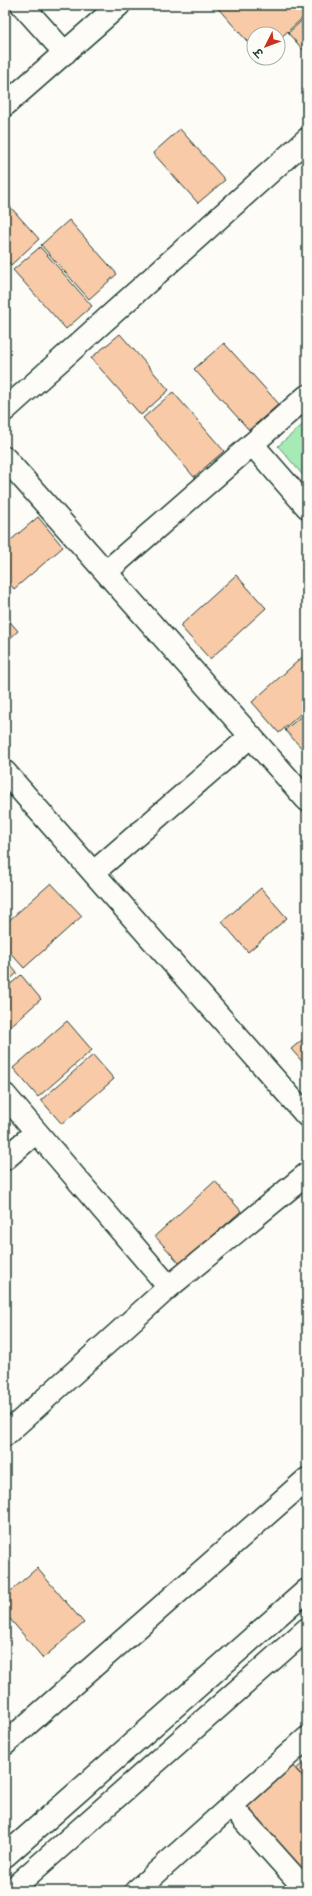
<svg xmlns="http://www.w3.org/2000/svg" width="312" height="1896" font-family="Caveat,'Playpen Sans Deva',sans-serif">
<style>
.green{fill:#a6eab5;stroke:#629474}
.building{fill:#f9caa8;stroke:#1f3d34}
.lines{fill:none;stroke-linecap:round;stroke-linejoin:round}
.street-casing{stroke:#1f3d34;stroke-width:25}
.secondary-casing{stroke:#1f3d34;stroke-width:25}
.street{stroke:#fdfcf7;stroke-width:22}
.secondary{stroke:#fdfcf7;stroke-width:22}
</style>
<rect width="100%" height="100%" fill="#fdfcf7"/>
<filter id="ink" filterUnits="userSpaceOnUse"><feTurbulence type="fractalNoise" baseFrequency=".025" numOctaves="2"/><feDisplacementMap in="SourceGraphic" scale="8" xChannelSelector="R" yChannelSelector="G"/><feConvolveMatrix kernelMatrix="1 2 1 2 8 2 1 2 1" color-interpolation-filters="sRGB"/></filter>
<g filter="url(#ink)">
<path class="green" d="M 307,421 L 307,480 L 278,446 Z"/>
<path class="building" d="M 215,5 L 307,5 L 307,14 L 278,40 L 278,34 L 254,34 L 254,49 Z
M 307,16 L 307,54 L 288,33 Z
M 180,129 L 225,180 L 198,203 L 153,153 Z
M 5,201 L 39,239 L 11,265 L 5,258 Z
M 69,220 L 117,274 L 89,299 L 41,245 Z
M 40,247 L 92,306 L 66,329 L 13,270 Z
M 120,334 L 169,390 L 141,415 L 91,358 Z
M 224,343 L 279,404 L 249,430 L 194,369 Z
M 173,392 L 224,451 L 194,477 L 143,418 Z
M 38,517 L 63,547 L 14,589 L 5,578 L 5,545 Z
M 236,575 L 266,608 L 210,659 L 180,626 Z
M 5,616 L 18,631 L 5,643 Z
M 307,653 L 307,708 L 279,733 L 252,702 Z
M 307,711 L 307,754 L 285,730 Z
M 51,883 L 82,916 L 24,968 L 5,947 L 5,924 Z
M 261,888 L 287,918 L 248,952 L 222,922 Z
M 5,959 L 17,973 L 5,984 Z
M 21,975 L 41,999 L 5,1031 L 5,989 Z
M 67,1021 L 92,1050 L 38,1097 L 13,1068 Z
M 307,1036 L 307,1067 L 291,1049 Z
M 93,1055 L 114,1079 L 62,1124 L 41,1100 Z
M 215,1181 L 241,1211 L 181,1265 L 155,1236 Z
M 37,1568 L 84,1623 L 43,1658 L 5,1613 L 5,1596 Z
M 307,1760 L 307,1781 L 296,1769 Z
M 293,1766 L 307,1782 L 307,1876 L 246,1807 Z"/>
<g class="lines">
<defs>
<path id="street" d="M 22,5 L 65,53
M 5,410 L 307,139
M 252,444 L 307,507
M 5,458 L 307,800
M 106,572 L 307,396
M 5,772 L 307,1116
M 94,872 L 251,736
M 5,1095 L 169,1287
M 5,1159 L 36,1132
M 5,1435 L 169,1287 L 307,1174
M 5,1744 L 307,1479
M 231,1806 L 307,1891
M 136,1891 L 307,1738"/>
<path id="secondary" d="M 5,105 L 119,5
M 5,1856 L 307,1590
M 10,1891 L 307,1629"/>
</defs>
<use href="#street" class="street-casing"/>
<use href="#secondary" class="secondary-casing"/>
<use href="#street" class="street"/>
<use href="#secondary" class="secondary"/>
</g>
</g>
<rect width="312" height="1896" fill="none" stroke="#fdfcf7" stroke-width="20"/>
<rect x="10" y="10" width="292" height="1876" fill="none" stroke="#1f3d34" stroke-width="1.5" filter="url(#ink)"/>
<g transform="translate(266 46) rotate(228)"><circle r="19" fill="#fdfcf7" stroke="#a4b0a9"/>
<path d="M0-3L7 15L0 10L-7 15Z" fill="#c8321e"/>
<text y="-6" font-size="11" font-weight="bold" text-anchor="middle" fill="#1f3d34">उ</text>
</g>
</svg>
